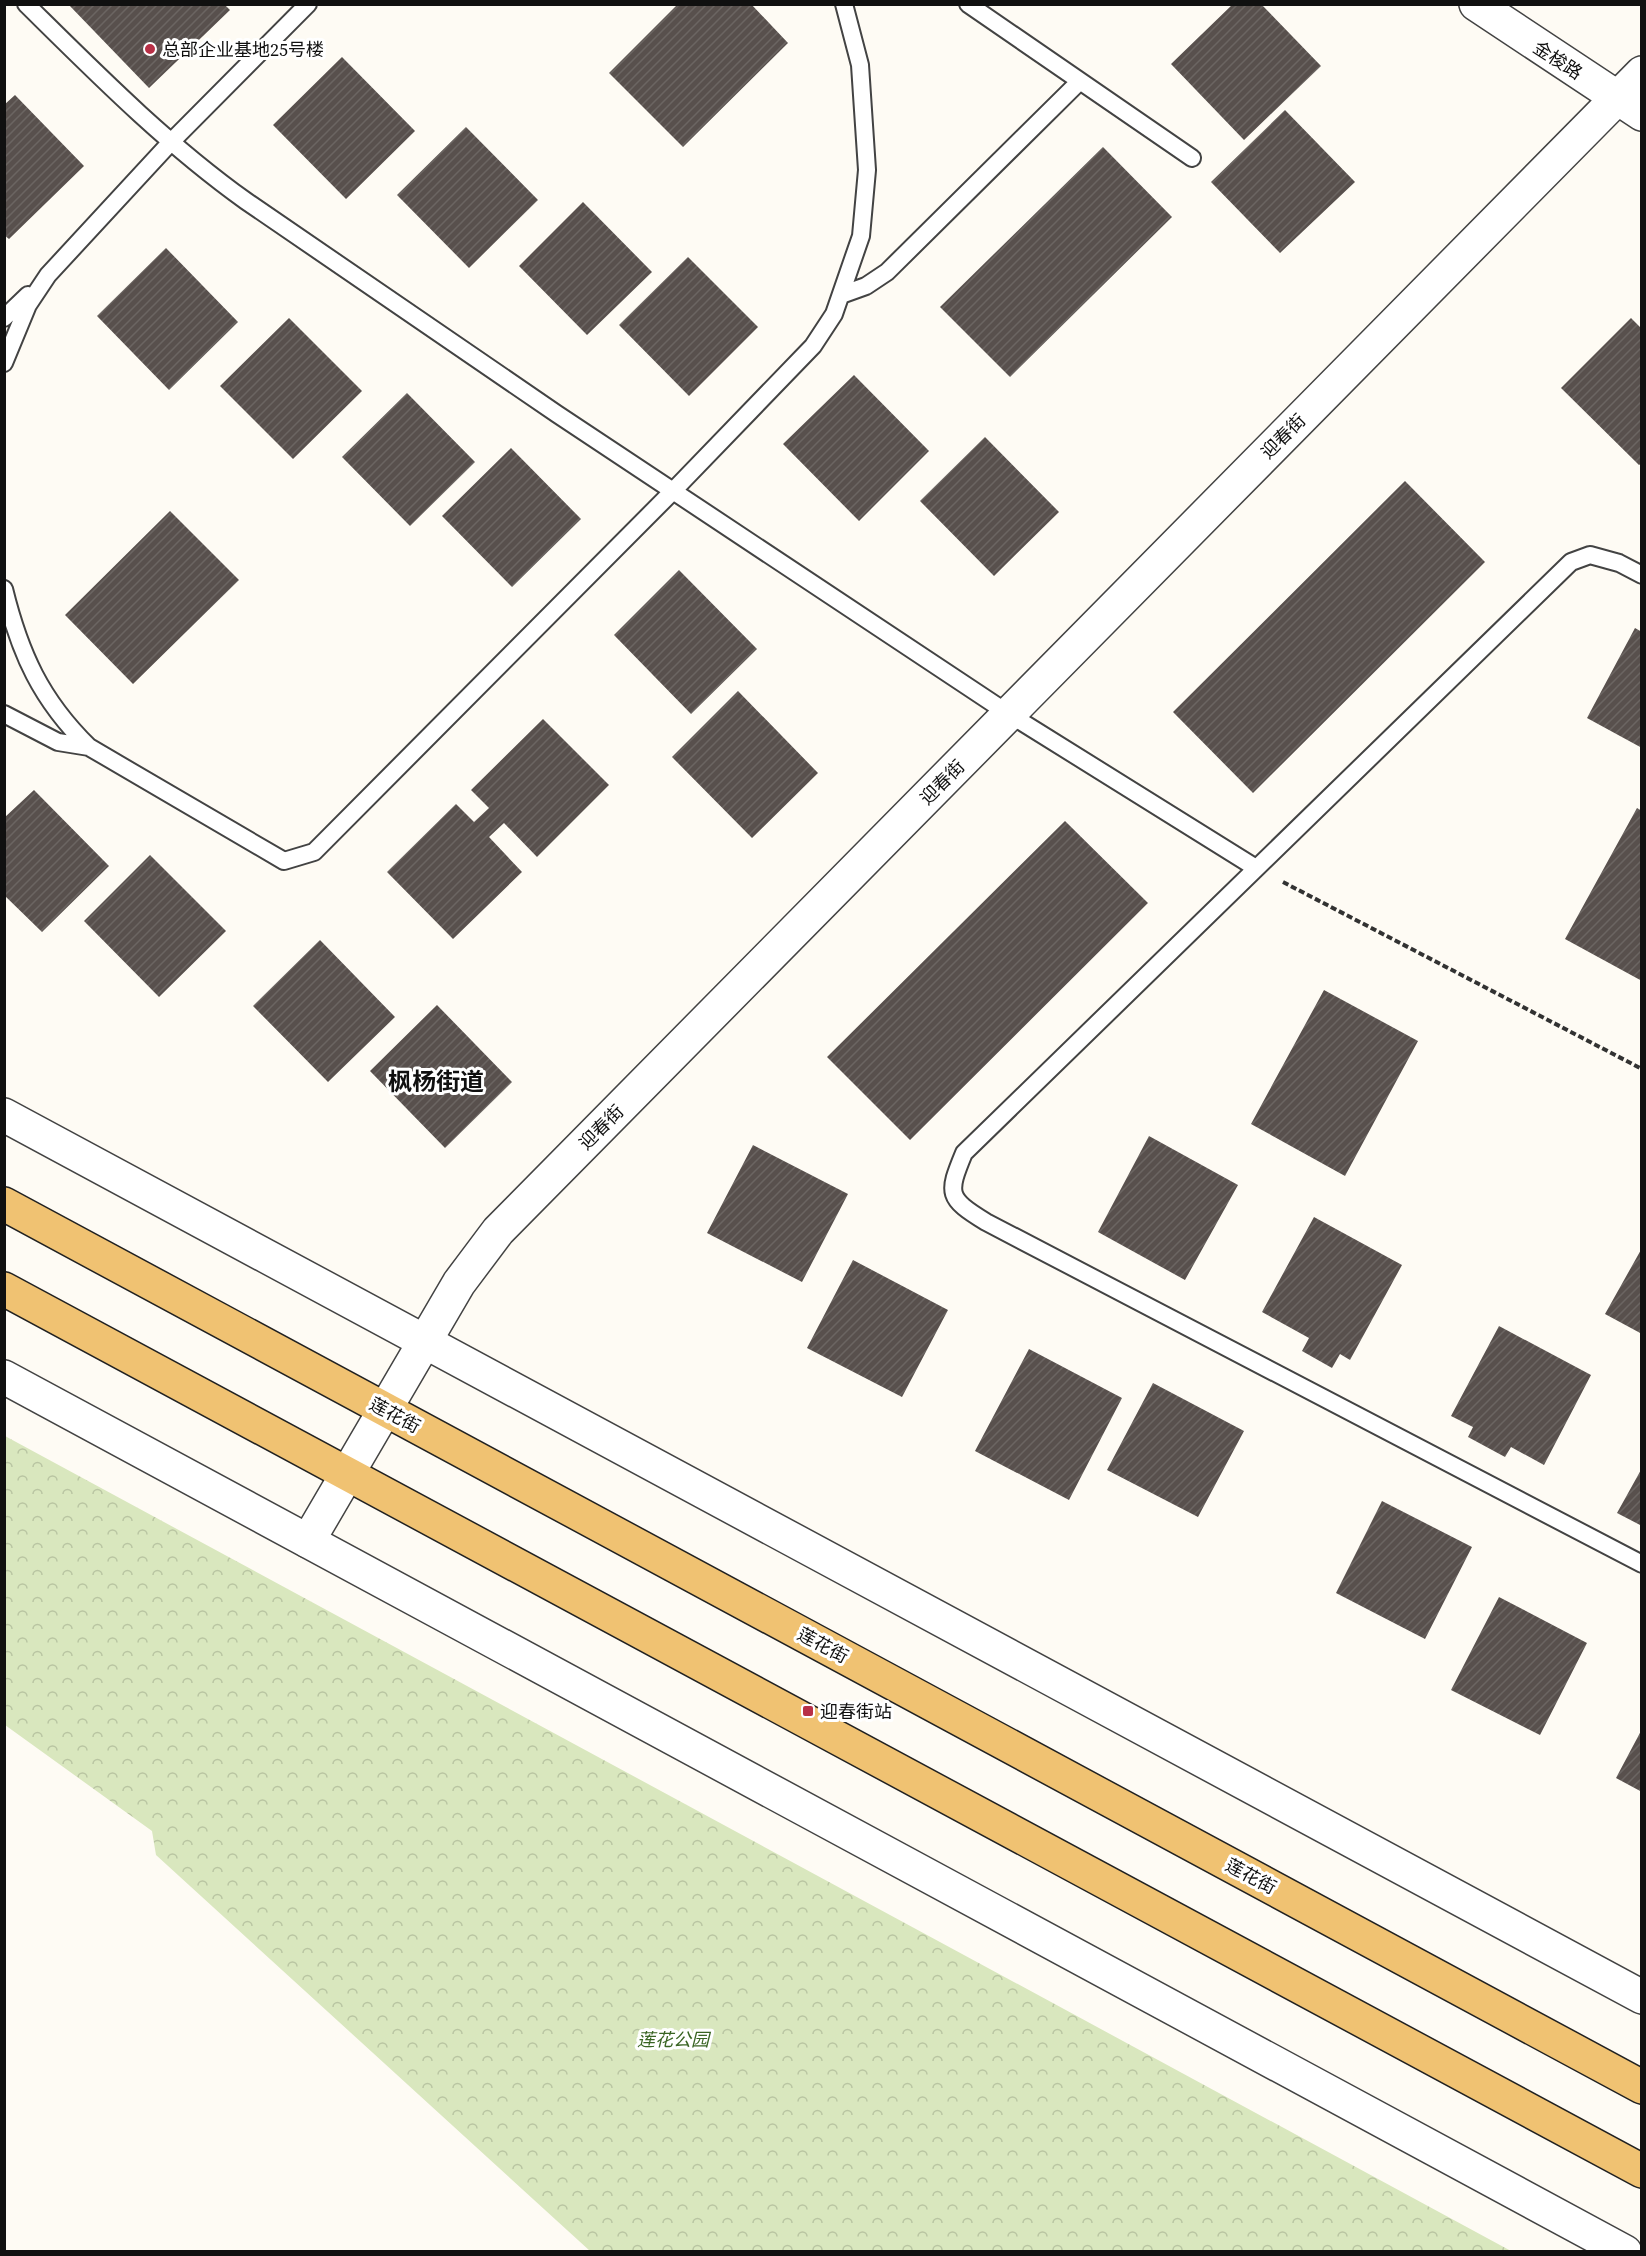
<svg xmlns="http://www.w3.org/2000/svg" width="1646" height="2256" font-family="'Source Serif 4','Noto Sans SC',serif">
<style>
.park{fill:url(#park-crowns)}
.building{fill:url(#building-hatch)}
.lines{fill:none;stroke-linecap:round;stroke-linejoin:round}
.service-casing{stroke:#434343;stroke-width:20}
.minor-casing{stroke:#434343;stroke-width:36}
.tertiary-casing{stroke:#434343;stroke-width:36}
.primary-casing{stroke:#212121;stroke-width:36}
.path{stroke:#323232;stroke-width:4;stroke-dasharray:6 3;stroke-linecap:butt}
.service{stroke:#fff;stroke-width:16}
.minor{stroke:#fff;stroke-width:33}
.tertiary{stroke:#fff;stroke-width:33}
.primary{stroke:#f0c272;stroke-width:33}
.poi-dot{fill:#b83046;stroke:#fff;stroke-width:2}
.labels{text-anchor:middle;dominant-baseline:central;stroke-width:6;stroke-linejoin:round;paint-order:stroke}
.poi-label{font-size:18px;fill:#101010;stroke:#fff;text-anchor:start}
.street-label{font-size:18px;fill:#101010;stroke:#fff}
.park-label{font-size:18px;font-style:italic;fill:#396423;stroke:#fff}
.district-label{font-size:24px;font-weight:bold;fill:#101010;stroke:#fff}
</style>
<defs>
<pattern id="park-crowns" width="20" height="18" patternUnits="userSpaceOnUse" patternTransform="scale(1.5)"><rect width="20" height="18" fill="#d9e7be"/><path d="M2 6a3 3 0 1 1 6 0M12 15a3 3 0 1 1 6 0" fill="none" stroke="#b9c5a2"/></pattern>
<pattern id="building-hatch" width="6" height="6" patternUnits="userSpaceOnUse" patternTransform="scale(1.5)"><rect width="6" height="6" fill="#58504d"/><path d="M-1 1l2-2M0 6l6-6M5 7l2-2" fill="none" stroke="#6b6562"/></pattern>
</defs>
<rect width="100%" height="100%" fill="#fefbf4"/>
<path class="park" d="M 5,1436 L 1511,2251 L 590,2251 L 156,1855 L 152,1831 L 5,1725 Z"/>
<path class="building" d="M 68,4 L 224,4 L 230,10 L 149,88 Z
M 678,4 L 751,4 L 788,43 L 683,147 L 609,73 Z
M 1233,4 L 1261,4 L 1321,66 L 1244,140 L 1171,64 Z
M 342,57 L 415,131 L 346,199 L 273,125 Z
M 15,95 L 84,166 L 9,239 L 4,235 L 4,105 Z
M 1285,110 L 1355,182 L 1280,253 L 1211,182 Z
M 466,127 L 538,200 L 469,268 L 397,195 Z
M 1103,147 L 1172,217 L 1010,377 L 940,307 Z
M 583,202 L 652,272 L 587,335 L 519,266 Z
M 166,248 L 238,322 L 169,390 L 97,316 Z
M 688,257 L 758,327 L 689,396 L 619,325 Z
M 289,318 L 362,391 L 293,459 L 220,386 Z
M 1631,318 L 1642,329 L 1642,463 L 1639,465 L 1561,388 Z
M 854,375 L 929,451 L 859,521 L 783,444 Z
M 407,393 L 475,462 L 410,526 L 342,457 Z
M 985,437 L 1059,512 L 994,576 L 920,501 Z
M 511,448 L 581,519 L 512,587 L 442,516 Z
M 1405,481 L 1485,562 L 1253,793 L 1173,712 Z
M 170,511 L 239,580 L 133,684 L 65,615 Z
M 679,570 L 757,649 L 691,714 L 614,635 Z
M 1635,628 L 1642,632 L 1642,748 L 1587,718 Z
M 738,691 L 818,773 L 752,838 L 672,757 Z
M 543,719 L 609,785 L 537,857 L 504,823 L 489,837 L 522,872 L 453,939 L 387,872 L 456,804 L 474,822 L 489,808 L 471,790 Z
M 34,790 L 109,866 L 42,932 L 4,895 L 4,818 Z
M 1637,808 L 1642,811 L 1642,981 L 1565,939 Z
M 1065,821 L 1148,903 L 910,1140 L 827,1057 Z
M 150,855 L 226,931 L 159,997 L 84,921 Z
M 320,940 L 395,1017 L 328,1082 L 253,1006 Z
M 1324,990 L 1418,1041 L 1345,1176 L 1251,1124 Z
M 437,1005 L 512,1082 L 445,1148 L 370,1071 Z
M 1149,1136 L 1238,1185 L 1185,1280 L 1098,1232 Z
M 753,1145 L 848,1194 L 802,1282 L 707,1233 Z
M 1314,1217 L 1402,1265 L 1350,1360 L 1340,1354 L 1332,1368 L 1302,1351 L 1309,1338 L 1262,1312 Z
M 1642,1248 L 1642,1334 L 1605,1314 Z
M 853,1260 L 948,1310 L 902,1397 L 807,1348 Z
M 1499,1326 L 1591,1375 L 1544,1465 L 1511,1447 L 1505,1457 L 1468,1437 L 1473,1427 L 1451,1416 Z
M 1029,1349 L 1122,1398 L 1069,1500 L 975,1451 Z
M 1153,1383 L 1244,1431 L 1198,1517 L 1107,1470 Z
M 1642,1468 L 1642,1526 L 1617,1513 Z
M 1382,1501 L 1472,1547 L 1425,1639 L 1336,1593 Z
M 1499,1597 L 1587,1643 L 1540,1735 L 1451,1690 Z
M 1642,1729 L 1642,1792 L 1616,1778 Z"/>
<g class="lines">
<defs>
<path id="service" d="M 26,4 C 97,74 165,143 246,201 L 557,414 L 1009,714 L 1256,868
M 968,4 L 1192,158
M 841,295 L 866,286 L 887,272 L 1080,81
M 4,318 L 28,295
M 4,363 L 28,305 L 48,275 L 170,143 L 308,4
M 1642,575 L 1619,563 L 1590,555 L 1571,562 L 964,1153 C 947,1194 947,1198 986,1222 L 1642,1564
M 4,589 C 20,654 41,700 89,747 L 284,861 L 314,852 L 673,491 L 813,346 L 834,314 L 861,236 L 867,170 L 860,65 L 844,4
M 4,714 L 58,742 L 89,747"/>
<path id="minor" d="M 4,1115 L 1642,1997
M 4,1377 L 1625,2252"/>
<path id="tertiary" d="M 1476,4 L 1642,114
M 308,1541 L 459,1283 L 498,1231 L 1642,73"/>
<path id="primary" d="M 4,1204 L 1642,2087
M 4,1289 L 1642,2171"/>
</defs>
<use href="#service" class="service-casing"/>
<use href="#minor" class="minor-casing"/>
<use href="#tertiary" class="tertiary-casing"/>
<use href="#primary" class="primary-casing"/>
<path class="path" d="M 1283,882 L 1642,1069"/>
<use href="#service" class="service"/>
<use href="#minor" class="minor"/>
<use href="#tertiary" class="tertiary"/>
<use href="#primary" class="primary"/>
</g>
<g class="poi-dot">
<circle cx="150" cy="49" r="6"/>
<rect x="802" y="1705" width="12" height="12" rx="3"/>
</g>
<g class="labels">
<g class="poi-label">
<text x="162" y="49">总部企业基地25号楼</text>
<text x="820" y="1711">迎春街站</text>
</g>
<g class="street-label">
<text transform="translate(1558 60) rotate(33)">金梭路</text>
<text transform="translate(1283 436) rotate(-45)">迎春街</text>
<text transform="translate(942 782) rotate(-45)">迎春街</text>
<text transform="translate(601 1127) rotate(-45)">迎春街</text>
<text transform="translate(395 1415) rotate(28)">莲花街</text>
<text transform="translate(823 1645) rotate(28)">莲花街</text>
<text transform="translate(1251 1876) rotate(28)">莲花街</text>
</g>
<g class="park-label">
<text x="673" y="2039">莲花公园</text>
</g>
<g class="district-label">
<text x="436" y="1081">枫杨街道</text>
</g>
</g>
<rect width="1646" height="2256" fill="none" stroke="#101010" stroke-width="12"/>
</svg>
